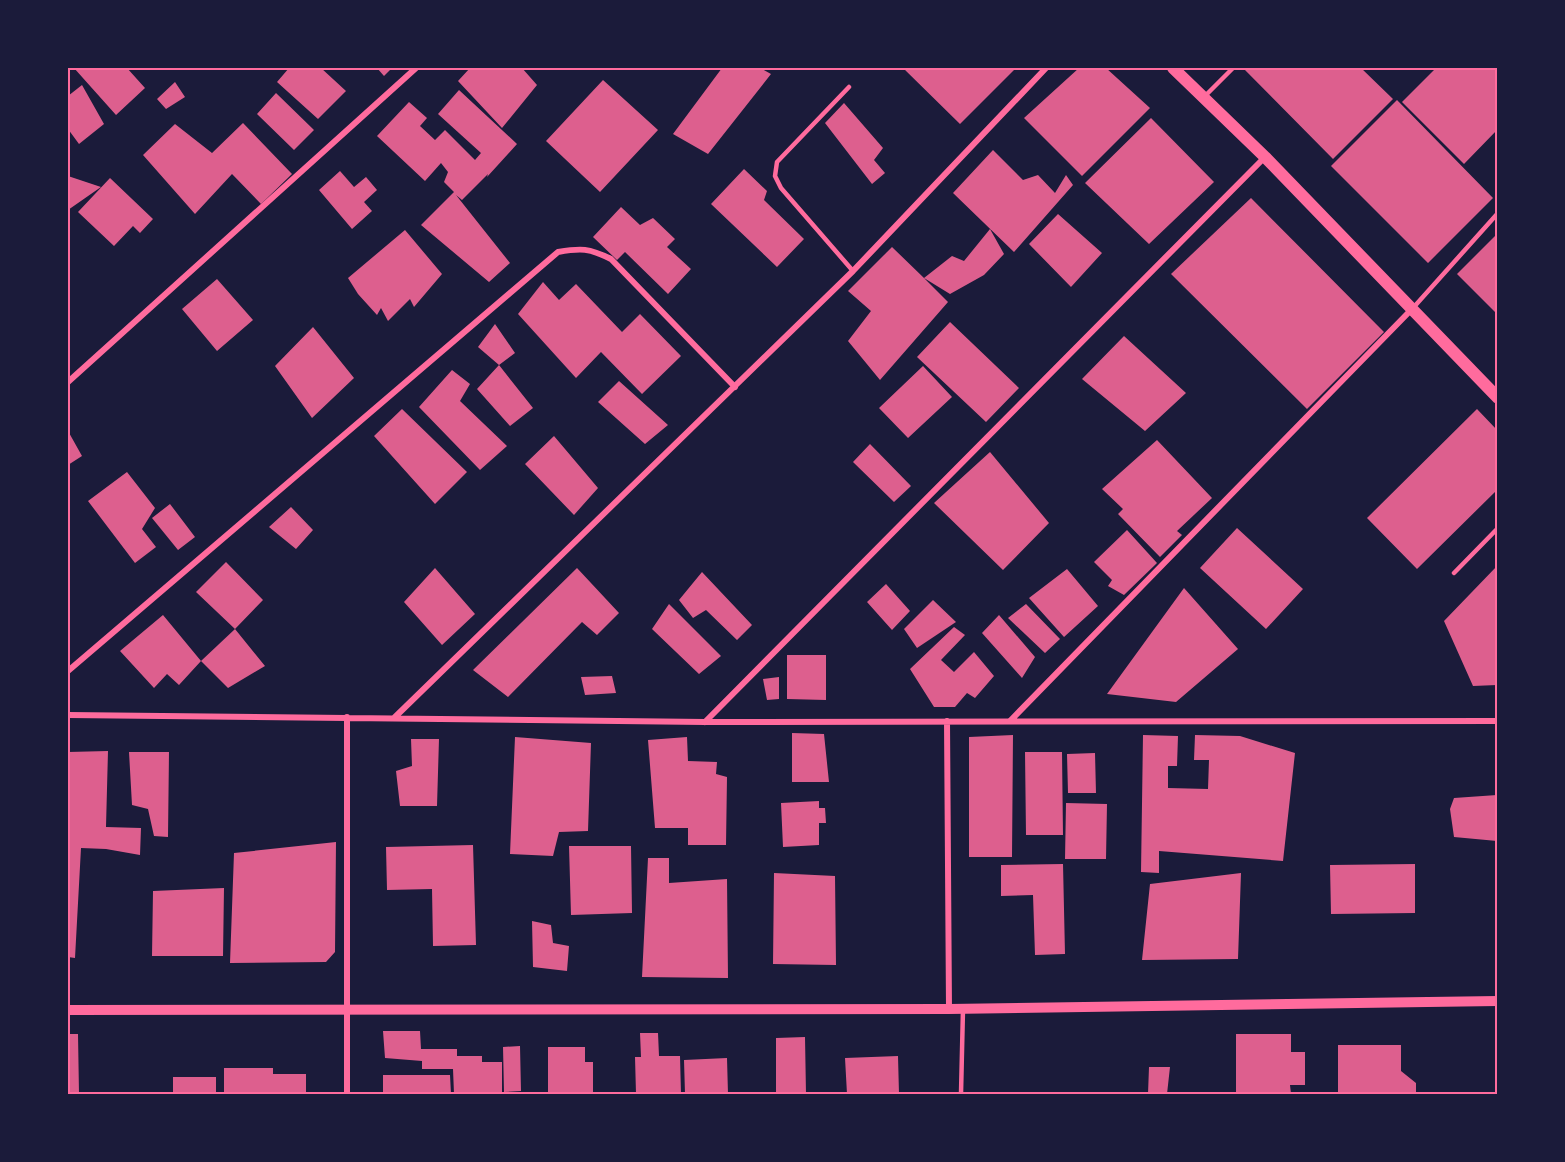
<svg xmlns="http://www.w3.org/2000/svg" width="1565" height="1162" font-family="Lato,sans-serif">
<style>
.building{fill:#dd5f8e}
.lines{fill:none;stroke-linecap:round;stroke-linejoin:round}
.service{stroke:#ff6b9d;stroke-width:4.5}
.minor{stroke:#ff6b9d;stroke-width:6}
.tertiary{stroke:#ff6b9d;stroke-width:10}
.secondary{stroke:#ff6b9d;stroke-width:12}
.neatline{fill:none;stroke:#ff6b9d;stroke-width:2}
</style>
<rect width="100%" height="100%" fill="#1b1b3a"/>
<path class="building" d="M 74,68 L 127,68 L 145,88 L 116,115 Z
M 289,68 L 321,68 L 346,91 L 318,119 L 277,82 Z
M 377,68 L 392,68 L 384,76 Z
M 470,68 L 522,68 L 537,85 L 502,128 L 458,81 Z
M 722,68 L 760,68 L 771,74 L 708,154 L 673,134 Z
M 903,68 L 1016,68 L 960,124 Z
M 1079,68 L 1106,68 L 1150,108 L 1082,176 L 1024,118 Z
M 1243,68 L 1361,68 L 1393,99 L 1333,159 Z
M 1436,68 L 1497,68 L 1497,130 L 1464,164 L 1402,102 Z
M 603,80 L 658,130 L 600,192 L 546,141 Z
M 175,82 L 185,97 L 166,109 L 157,99 Z
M 82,85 L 104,124 L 79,144 L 68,129 L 68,96 Z
M 459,90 L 517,144 L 487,177 L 488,174 L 462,200 L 456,195 L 510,263 L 489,282 L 421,225 L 454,192 L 444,182 L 448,172 L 441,163 L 425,181 L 377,136 L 409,102 L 427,118 L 420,126 L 435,140 L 445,130 L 475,160 L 481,153 L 438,114 Z
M 276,93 L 314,130 L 294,150 L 257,114 Z
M 1397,100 L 1493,198 L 1428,263 L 1331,166 Z
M 844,103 L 883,148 L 874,160 L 885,173 L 872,184 L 825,123 Z
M 1151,118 L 1214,182 L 1149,244 L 1085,183 Z
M 243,123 L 292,174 L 261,204 L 232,174 L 195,214 L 143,155 L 175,124 L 212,153 Z
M 993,150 L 1023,180 L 1038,175 L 1055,193 L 1066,175 L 1073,185 L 1014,252 L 953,193 Z
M 744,169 L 767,191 L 764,200 L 804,239 L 777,267 L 711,204 Z
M 340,171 L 354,187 L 366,177 L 377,190 L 364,202 L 372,211 L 352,229 L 319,190 Z
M 68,176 L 101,187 L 68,210 Z
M 110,178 L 153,219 L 140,233 L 133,226 L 114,246 L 78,212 Z
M 1251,198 L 1384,332 L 1307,409 L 1171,274 Z
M 621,207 L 640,225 L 653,218 L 675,239 L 667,247 L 691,269 L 668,294 L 625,252 L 617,260 L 593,237 Z
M 1058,214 L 1102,253 L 1071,287 L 1029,244 Z
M 990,229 L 1004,254 L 984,275 L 950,294 L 924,278 L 948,302 L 880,380 L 848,341 L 871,311 L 848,291 L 892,247 L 924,278 L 952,256 L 964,261 Z
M 405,230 L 442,274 L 414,307 L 410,299 L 388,321 L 381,308 L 377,315 L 358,294 L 348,278 Z
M 1497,234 L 1497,314 L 1457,274 Z
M 217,279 L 253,320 L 217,351 L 182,309 Z
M 543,282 L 559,300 L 576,284 L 622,332 L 640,314 L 681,356 L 642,394 L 601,352 L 576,378 L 518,314 Z
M 950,322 L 1019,388 L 986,422 L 917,357 Z
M 495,324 L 515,353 L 499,365 L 478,347 Z
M 313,327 L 354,378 L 312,418 L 275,366 Z
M 1124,336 L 1186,393 L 1145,431 L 1082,379 Z
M 499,365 L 533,408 L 510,426 L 477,389 Z
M 923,366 L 952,397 L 908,438 L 879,408 Z
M 452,370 L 470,384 L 460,401 L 507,446 L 480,470 L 419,407 Z
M 619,381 L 668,425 L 645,444 L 598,402 Z
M 402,409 L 467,472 L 435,504 L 374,436 Z
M 1477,409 L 1497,430 L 1497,490 L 1417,569 L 1367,518 Z
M 68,431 L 82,456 L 68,465 Z
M 554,436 L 598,488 L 574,515 L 525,464 Z
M 1157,440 L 1212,498 L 1177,531 L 1182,535 L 1160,557 L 1118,514 L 1123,509 L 1102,489 Z
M 870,444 L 911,486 L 894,502 L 853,462 Z
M 990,452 L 1049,523 L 1003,570 L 934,503 Z
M 127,472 L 155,508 L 142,529 L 156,547 L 135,563 L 88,501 Z
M 170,504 L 195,537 L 178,550 L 152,518 Z
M 291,507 L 313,530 L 296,549 L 269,527 Z
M 1237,528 L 1303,589 L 1266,629 L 1200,568 Z
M 1127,530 L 1157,563 L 1124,595 L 1108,586 L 1112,580 L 1094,562 Z
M 226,562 L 263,600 L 235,629 L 265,666 L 228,688 L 201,661 L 235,629 L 196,592 Z
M 1497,566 L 1497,685 L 1473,686 L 1444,621 Z
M 435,568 L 475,614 L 442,645 L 404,602 Z
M 577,568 L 619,613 L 597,635 L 582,622 L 508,697 L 473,670 Z
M 1067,569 L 1098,606 L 1064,637 L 1029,598 Z
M 702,572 L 752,625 L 737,640 L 706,610 L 693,618 L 679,600 Z
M 886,584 L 910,611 L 892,630 L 867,602 Z
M 1184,588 L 1238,649 L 1176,702 L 1107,694 Z
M 933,600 L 956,622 L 917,648 L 904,629 Z
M 669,604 L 721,656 L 699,674 L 652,629 Z
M 1026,604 L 1060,639 L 1045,653 L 1008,618 Z
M 163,615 L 201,661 L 179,685 L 167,674 L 154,688 L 120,651 Z
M 999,615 L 1035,657 L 1022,678 L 982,633 Z
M 954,627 L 965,635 L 941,660 L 954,672 L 974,652 L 994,676 L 975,698 L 967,693 L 955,707 L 934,707 L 910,669 Z
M 787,655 L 826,655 L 826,700 L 787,699 Z
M 612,676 L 616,693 L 585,695 L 581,677 Z
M 779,677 L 779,699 L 767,700 L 763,679 Z
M 792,733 L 824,734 L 829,782 L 792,782 Z
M 1013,735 L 1012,857 L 969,857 L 969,737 Z
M 1143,735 L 1178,736 L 1177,766 L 1168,766 L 1168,788 L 1208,789 L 1209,760 L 1194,760 L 1195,735 L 1240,736 L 1295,753 L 1283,861 L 1159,851 L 1159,873 L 1141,872 Z
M 515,737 L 591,743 L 588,831 L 559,832 L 553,856 L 510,854 Z
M 687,737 L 688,761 L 717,762 L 716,774 L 727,777 L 726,845 L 688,845 L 688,828 L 655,828 L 648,740 Z
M 411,739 L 439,739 L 437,806 L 400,806 L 396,771 L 412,766 Z
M 108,751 L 106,827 L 141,828 L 140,855 L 106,849 L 81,848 L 75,958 L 68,957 L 68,752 Z
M 129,752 L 169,752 L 168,837 L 154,836 L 148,809 L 132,805 Z
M 1025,752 L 1062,752 L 1063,835 L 1026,835 Z
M 1095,753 L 1096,793 L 1068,793 L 1067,754 Z
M 1497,795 L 1497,841 L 1454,837 L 1450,809 L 1454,798 Z
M 819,801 L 819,808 L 825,808 L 826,823 L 819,823 L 819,845 L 783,847 L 781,803 Z
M 1066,803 L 1107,804 L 1106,859 L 1065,859 Z
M 336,842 L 335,952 L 326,962 L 230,963 L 234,853 Z
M 473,845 L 476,945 L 433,946 L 432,889 L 387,890 L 386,847 Z
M 569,846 L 631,846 L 632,913 L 571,915 Z
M 648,858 L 669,858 L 669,883 L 727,879 L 728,978 L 642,977 Z
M 1063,864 L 1065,954 L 1035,955 L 1033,895 L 1001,896 L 1001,865 Z
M 1415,864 L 1415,913 L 1331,914 L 1330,865 Z
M 774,873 L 835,876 L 836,965 L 773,964 Z
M 1241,873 L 1238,959 L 1142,960 L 1150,884 Z
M 224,888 L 223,956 L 152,956 L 153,891 Z
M 532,921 L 551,925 L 553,943 L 569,946 L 567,971 L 533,967 Z
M 383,1031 L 420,1031 L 421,1049 L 457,1049 L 457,1056 L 482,1056 L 482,1062 L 502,1062 L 502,1094 L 454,1094 L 453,1069 L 422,1069 L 422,1061 L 385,1058 Z
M 640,1033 L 658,1033 L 659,1056 L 680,1056 L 681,1094 L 636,1094 L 635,1057 L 641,1057 Z
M 68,1034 L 78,1034 L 79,1094 L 68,1094 Z
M 1236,1034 L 1291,1034 L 1291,1052 L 1305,1052 L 1305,1085 L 1290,1085 L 1291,1094 L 1236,1094 Z
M 805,1037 L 806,1094 L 776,1094 L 776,1038 Z
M 1338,1045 L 1401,1045 L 1401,1071 L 1416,1083 L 1416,1094 L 1338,1094 Z
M 520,1046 L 521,1091 L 504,1092 L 503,1047 Z
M 548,1047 L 585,1047 L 585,1062 L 593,1062 L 593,1094 L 548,1094 Z
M 898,1056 L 899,1094 L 847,1094 L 845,1058 Z
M 727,1058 L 728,1094 L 685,1094 L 684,1060 Z
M 1149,1067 L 1170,1067 L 1167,1094 L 1148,1094 Z
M 224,1068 L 273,1068 L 273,1074 L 306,1074 L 306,1094 L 224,1094 Z
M 383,1075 L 450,1075 L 451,1094 L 383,1094 Z
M 173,1077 L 216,1077 L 216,1094 L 173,1094 Z"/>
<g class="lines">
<path class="service" d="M 849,87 L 777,162 L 775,176 L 781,188 L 853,271
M 1204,97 L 1233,68
M 1413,308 L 1498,213
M 1454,573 L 1498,528
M 961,1094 L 963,1009"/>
<path class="minor" d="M 68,382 L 416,68
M 68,671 L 558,252 C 581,248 589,248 611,259 L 735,387
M 68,715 L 705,722 L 1498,721
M 347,717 L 347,1094
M 394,718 L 853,271 L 1046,68
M 1011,720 L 1411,310
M 947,721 L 949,1009
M 705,722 L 1265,157"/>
<path class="tertiary" d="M 68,1010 L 949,1009 L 1498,1001"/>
<path class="secondary" d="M 1173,68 L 1265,157 L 1498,398"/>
</g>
<rect width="1565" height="1162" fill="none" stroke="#1b1b3a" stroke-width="138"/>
<rect x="69" y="69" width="1427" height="1024" class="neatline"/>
</svg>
